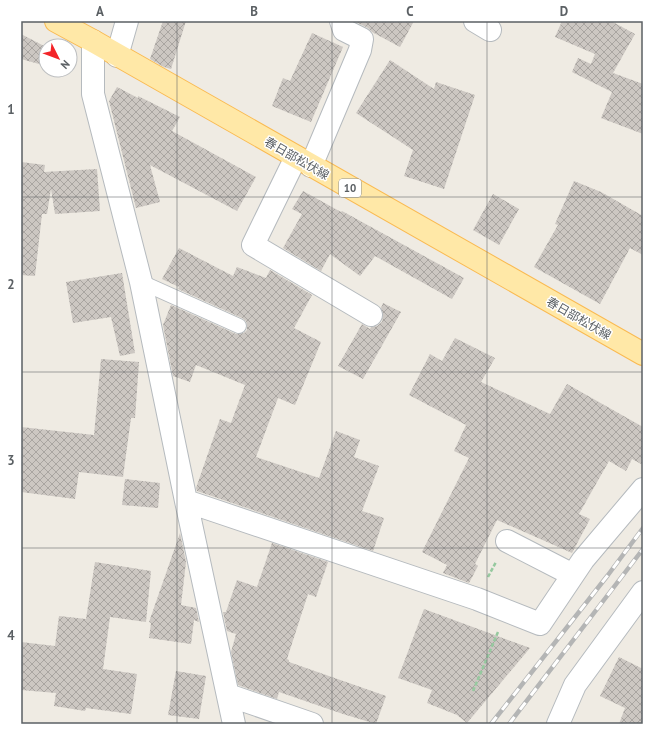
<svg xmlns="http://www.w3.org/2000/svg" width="664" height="745" font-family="'PT Sans','Noto Sans JP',sans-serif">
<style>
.building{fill:url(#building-cross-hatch)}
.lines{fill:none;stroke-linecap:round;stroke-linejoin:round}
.service-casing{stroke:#b5babe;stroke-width:16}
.minor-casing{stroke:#b5babe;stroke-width:24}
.primary-casing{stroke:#faba51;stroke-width:24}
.path{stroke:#96c99f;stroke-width:2.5;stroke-dasharray:4 2;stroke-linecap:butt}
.service{stroke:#fff;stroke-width:14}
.minor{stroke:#fff;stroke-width:22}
.primary{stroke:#ffe8a7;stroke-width:22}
.rail-casing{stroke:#b4b5b5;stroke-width:4.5}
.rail{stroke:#fff;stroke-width:3;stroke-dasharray:9;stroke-linecap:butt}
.grid{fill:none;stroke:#5b6064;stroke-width:1;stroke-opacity:0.55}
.labels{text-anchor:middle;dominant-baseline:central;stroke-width:3;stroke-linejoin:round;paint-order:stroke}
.shield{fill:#fff;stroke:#8c9092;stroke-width:1}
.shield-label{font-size:11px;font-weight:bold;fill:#5b6064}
.street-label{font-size:12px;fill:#5b6064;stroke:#fff}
.neatline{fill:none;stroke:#5b6064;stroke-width:1.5}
.grid-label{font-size:13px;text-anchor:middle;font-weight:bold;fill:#5b6064}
</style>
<defs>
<pattern id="building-cross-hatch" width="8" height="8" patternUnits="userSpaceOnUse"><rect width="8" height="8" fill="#ccc7c2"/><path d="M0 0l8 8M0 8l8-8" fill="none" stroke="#a9a5a1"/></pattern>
</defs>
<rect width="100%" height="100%" fill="#efebe3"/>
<path class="building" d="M 163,21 L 186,21 L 171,69 L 164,67 L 150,59 Z
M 354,21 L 414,21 L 400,47 L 372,32 L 368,28 Z
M 562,21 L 611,21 L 635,34 L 613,73 L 643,84 L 643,134 L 601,118 L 612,92 L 572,72 L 578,58 L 591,64 L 595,54 L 555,37 Z
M 312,33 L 343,47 L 311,122 L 272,106 L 283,78 L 290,81 Z
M 21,34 L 46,47 L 46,66 L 21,59 Z
M 390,60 L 434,89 L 436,82 L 475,95 L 444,189 L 404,176 L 413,150 L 356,113 Z
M 117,87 L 138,98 L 138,96 L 180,117 L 172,131 L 256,177 L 237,211 L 150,165 L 160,202 L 136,208 L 109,101 Z
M 21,162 L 45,165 L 44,172 L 97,169 L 100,211 L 55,214 L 51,189 L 47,214 L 42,214 L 35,276 L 21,275 Z
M 574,181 L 601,192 L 643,216 L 643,255 L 630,248 L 600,304 L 534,267 L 558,225 L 555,224 Z
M 303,191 L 341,212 L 342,211 L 464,278 L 452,299 L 375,256 L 360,276 L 330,254 L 321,271 L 283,248 L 302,214 L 292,209 Z
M 493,194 L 519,209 L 499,245 L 473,230 Z
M 179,248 L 233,276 L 237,267 L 266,278 L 270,270 L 312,295 L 294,328 L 321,342 L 295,405 L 278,398 L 256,457 L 319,478 L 336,431 L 360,440 L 354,457 L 379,466 L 362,511 L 384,518 L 373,551 L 197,491 L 196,488 L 220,419 L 231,423 L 245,385 L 196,365 L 190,382 L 173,376 L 163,325 L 171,305 L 236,334 L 244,333 L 247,330 L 247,326 L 246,321 L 242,318 L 178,289 L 179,287 L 162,279 Z
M 122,273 L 135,353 L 120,356 L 111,317 L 73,323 L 66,282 Z
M 383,303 L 401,312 L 363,379 L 338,366 L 362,324 L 370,329 L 371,327 L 377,326 L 382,322 L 383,315 L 381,308 Z
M 455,338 L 495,358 L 481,382 L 550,414 L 567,384 L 643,427 L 643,465 L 632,459 L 626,471 L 609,461 L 579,514 L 590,519 L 572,553 L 497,520 L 475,564 L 478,566 L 469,583 L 443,573 L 447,565 L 422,552 L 469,458 L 454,451 L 466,425 L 409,395 L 430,354 L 442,361 Z
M 101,359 L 139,362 L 135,418 L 131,418 L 123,477 L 79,472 L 75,499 L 21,492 L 21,427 L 94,435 Z
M 125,479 L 160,483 L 158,508 L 122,505 Z
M 180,533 L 186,562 L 181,605 L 196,608 L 199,622 L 194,620 L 191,644 L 149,638 L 151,623 L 149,622 Z
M 272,543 L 328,562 L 316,597 L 308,594 L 287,659 L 289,660 L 289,662 L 386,696 L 376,724 L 343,714 L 279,692 L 277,699 L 238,685 L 231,652 L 236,634 L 227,631 L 223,612 L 226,612 L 237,580 L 257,587 Z
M 95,562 L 151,571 L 146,622 L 110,617 L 103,669 L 137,674 L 131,714 L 86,708 L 85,711 L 54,706 L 56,693 L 21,690 L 21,642 L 55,646 L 59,616 L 86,619 Z
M 424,609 L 530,648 L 467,723 L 457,715 L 427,703 L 432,690 L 398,678 Z
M 619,657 L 641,668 L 643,667 L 643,724 L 619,724 L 625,708 L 600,696 Z
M 176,671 L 206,676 L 199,719 L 168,715 Z"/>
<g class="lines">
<defs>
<path id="service" d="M 141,282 L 239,326"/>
<path id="minor" d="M 475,21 L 490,30
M 93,41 L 93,94 L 141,282 L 186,501 L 234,724
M 117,56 L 127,21
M 296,157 L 253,245 L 371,315
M 311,166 L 360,50 L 362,39 L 344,30 L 341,21
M 186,501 L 477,599 L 540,624 L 583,560 L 643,489
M 507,541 L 573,575
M 228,695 L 312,724
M 558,724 L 575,685 L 643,592"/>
<path id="primary" d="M 56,21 L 93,41 L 643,354"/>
</defs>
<use href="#service" class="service-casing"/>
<use href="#minor" class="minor-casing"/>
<use href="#primary" class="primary-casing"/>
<path class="path" d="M 488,577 L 496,562
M 473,691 L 498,632"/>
<use href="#service" class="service"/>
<use href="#minor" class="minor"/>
<use href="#primary" class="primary"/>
<defs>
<path id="rail" d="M 491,724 L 608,575 L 643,528
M 509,724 L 643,549"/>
</defs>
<use href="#rail" class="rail-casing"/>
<use href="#rail" class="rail"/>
</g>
<path class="grid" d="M 177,21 L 177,724M 332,21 L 332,724M 487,21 L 487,724M 21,197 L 643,197M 21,372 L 643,372M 21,548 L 643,548"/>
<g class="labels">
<rect class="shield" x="339" y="179" width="22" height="18" rx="3"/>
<g class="shield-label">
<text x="350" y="188">10</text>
</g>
<g class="street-label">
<text transform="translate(297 158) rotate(30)">春日部松伏線</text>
<text transform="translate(579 318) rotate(30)">春日部松伏線</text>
</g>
</g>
<rect width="664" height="745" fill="none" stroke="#ffffff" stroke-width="44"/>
<g transform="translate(58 58) rotate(132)"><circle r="19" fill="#ffffff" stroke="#bdbfc1"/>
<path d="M0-3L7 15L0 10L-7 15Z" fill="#f32428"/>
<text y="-6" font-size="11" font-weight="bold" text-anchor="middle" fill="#5b6064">N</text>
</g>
<rect x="22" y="22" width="620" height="701" class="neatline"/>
<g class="grid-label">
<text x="100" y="16">A</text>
<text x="254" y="16">B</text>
<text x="410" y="16">C</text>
<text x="564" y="16">D</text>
<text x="11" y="114">1</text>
<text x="11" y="289">2</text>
<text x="11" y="465">3</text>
<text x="11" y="640">4</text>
</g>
</svg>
